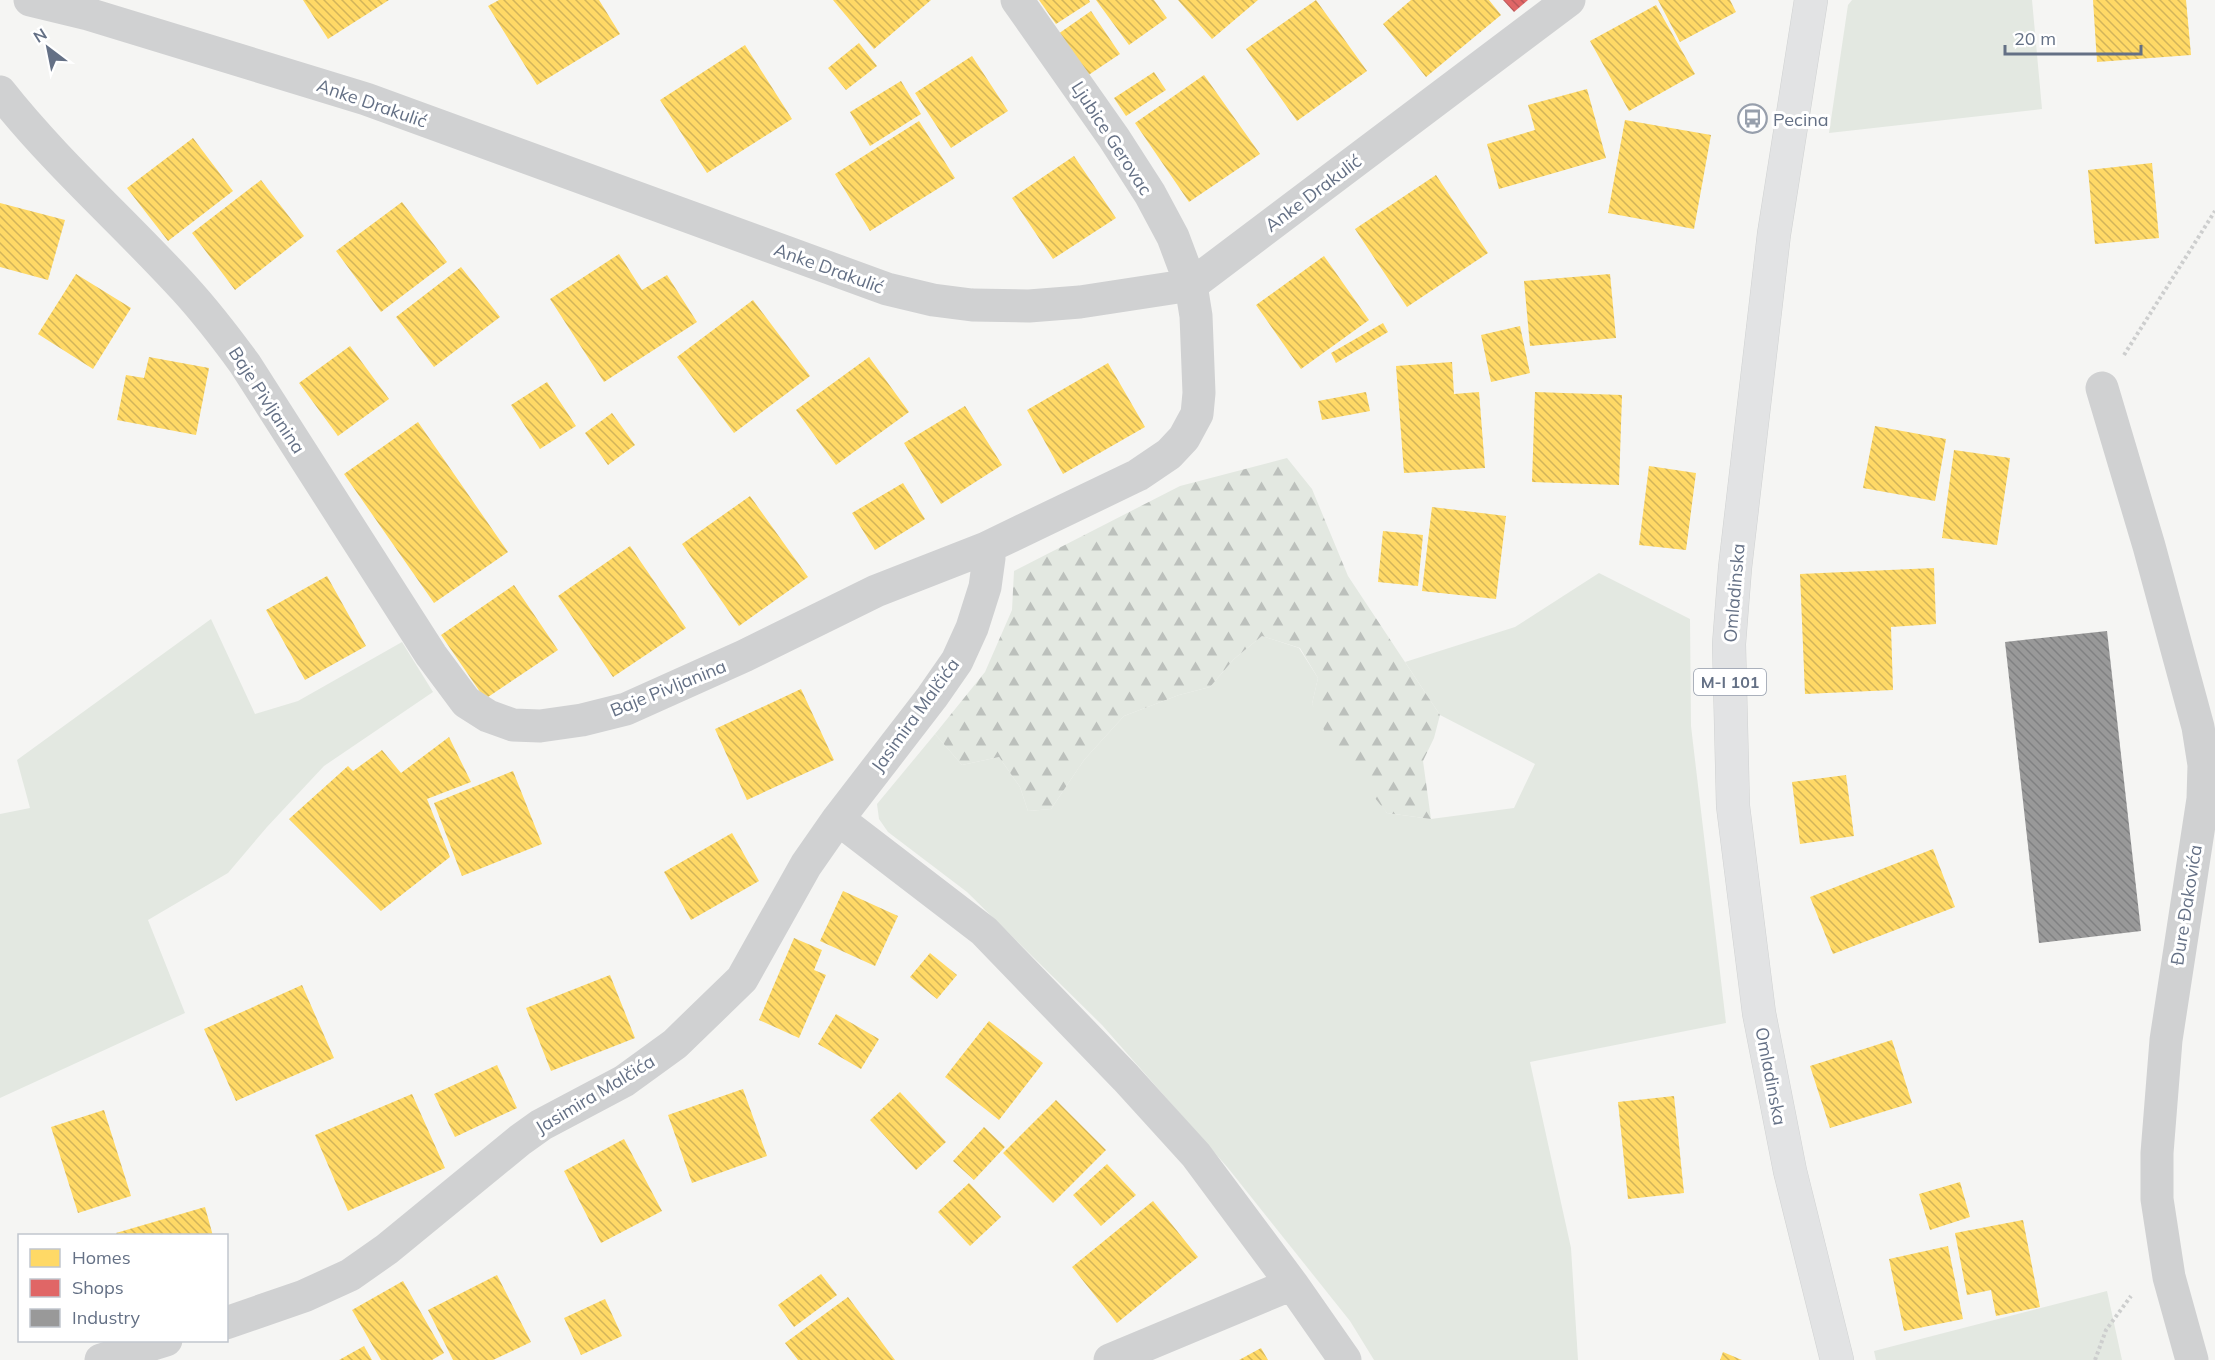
<svg xmlns="http://www.w3.org/2000/svg" width="2215" height="1360" font-family="Mulish,sans-serif">
<style>
.green{fill:#e3e8e1}
.forest{fill:url(#forest-firs)}
.homes{fill:url(#homes-back-hatch)}
.shops{fill:url(#shops-back-hatch)}
.industry{fill:url(#industry-back-hatch)}
.lines{fill:none;stroke-linecap:round;stroke-linejoin:round}
.major-casing{stroke:#d0d2d2;stroke-width:34}
.path{stroke:#cdcece;stroke-width:4;stroke-dasharray:3 3;stroke-linecap:butt}
.minor{stroke:#d0d1d2;stroke-width:33}
.major{stroke:#e2e3e4;stroke-width:33}
.labels{text-anchor:middle;dominant-baseline:central;stroke-width:6;stroke-linejoin:round;paint-order:stroke}
.shield{fill:#fff;stroke:#929baa;stroke-width:1.5}
.shield-label{font-size:16px;font-weight:bold;fill:#647085}
.street-label{font-size:18px;fill:#647085;stroke:#fff}
.poi-label{font-size:18px;fill:#647085;stroke:#fff;text-anchor:start}
</style>
<defs>
<pattern id="forest-firs" width="22" height="20" patternUnits="userSpaceOnUse" patternTransform="scale(1.5)"><rect width="22" height="20" fill="#e3e8e1"/><path d="M5 1l3.5 6h-7zM16 11l3.5 6h-7z" fill="#bcc0bc"/></pattern>
<pattern id="homes-back-hatch" width="6" height="6" patternUnits="userSpaceOnUse" patternTransform="scale(1.5)"><rect width="6" height="6" fill="#ffd966"/><path d="M-1 5l2 2M0 0l6 6M5-1l2 2" fill="none" stroke="#d2b45a"/></pattern>
<pattern id="shops-back-hatch" width="6" height="6" patternUnits="userSpaceOnUse" patternTransform="scale(1.5)"><rect width="6" height="6" fill="#e06666"/><path d="M-1 5l2 2M0 0l6 6M5-1l2 2" fill="none" stroke="#b9585a"/></pattern>
<pattern id="industry-back-hatch" width="6" height="6" patternUnits="userSpaceOnUse" patternTransform="scale(1.5)"><rect width="6" height="6" fill="#999"/><path d="M-1 5l2 2M0 0l6 6M5-1l2 2" fill="none" stroke="#808182"/></pattern>
</defs>
<rect width="100%" height="100%" fill="#f5f5f3"/>
<path class="green" d="M 1852,0 L 2032,0 L 2042,109 L 1829,133 L 1848,5 Z
M 1599,573 L 1690,619 L 1691,726 L 1726,1023 L 1530,1062 L 1571,1248 L 1578,1360 L 1374,1360 L 1350,1321 L 1228,1168 L 1102,1025 L 967,892 L 888,832 L 879,819 L 877,804 L 935,734 L 962,765 L 999,757 L 1020,787 L 1028,811 L 1051,809 L 1084,760 L 1124,716 L 1179,695 L 1210,687 L 1234,659 L 1262,636 L 1299,648 L 1318,678 L 1312,704 L 1387,813 L 1431,819 L 1514,808 L 1535,764 L 1440,715 L 1405,662 L 1515,627 Z
M 211,619 L 255,714 L 298,701 L 402,642 L 433,692 L 324,766 L 267,827 L 228,873 L 148,920 L 185,1013 L 0,1098 L 0,814 L 30,808 L 17,760 Z
M 2107,1291 L 2122,1360 L 1876,1360 L 1874,1351 Z"/>
<path class="forest" d="M 1287,458 L 1312,489 L 1348,576 L 1440,715 L 1434,738 L 1423,761 L 1431,819 L 1387,813 L 1329,741 L 1312,704 L 1318,678 L 1300,648 L 1262,636 L 1234,659 L 1210,687 L 1179,695 L 1124,716 L 1084,760 L 1051,809 L 1028,811 L 1020,787 L 999,757 L 962,765 L 935,734 L 985,672 L 1012,610 L 1014,571 L 1180,486 Z"/>
<path class="homes" d="M 303,0 L 389,0 L 328,39 Z
M 499,0 L 599,0 L 620,34 L 537,85 L 488,6 Z
M 833,0 L 931,0 L 874,49 Z
M 1039,0 L 1089,0 L 1090,2 L 1056,24 Z
M 1096,0 L 1154,0 L 1167,18 L 1129,45 Z
M 1178,0 L 1258,0 L 1212,39 Z
M 1316,0 L 1367,71 L 1297,121 L 1246,49 Z
M 1411,0 L 1489,0 L 1501,15 L 1426,77 L 1383,24 Z
M 1658,0 L 1730,0 L 1736,12 L 1680,42 Z
M 2093,0 L 2186,0 L 2191,55 L 2097,62 Z
M 1656,5 L 1695,74 L 1629,111 L 1590,41 Z
M 1091,11 L 1120,54 L 1087,76 L 1058,34 Z
M 859,43 L 877,66 L 846,90 L 828,68 Z
M 745,45 L 792,119 L 707,173 L 660,100 Z
M 972,56 L 1008,111 L 951,148 L 915,93 Z
M 1154,72 L 1166,90 L 1126,116 L 1114,98 Z
M 1204,75 L 1260,154 L 1189,202 L 1135,123 Z
M 901,81 L 921,114 L 870,146 L 850,112 Z
M 1587,89 L 1606,158 L 1499,189 L 1487,144 L 1535,130 L 1528,105 Z
M 1625,120 L 1711,135 L 1694,229 L 1608,213 Z
M 919,121 L 955,178 L 870,231 L 835,174 Z
M 193,138 L 233,191 L 168,241 L 127,188 Z
M 1074,156 L 1116,218 L 1053,259 L 1012,198 Z
M 2152,163 L 2159,238 L 2095,244 L 2088,170 Z
M 1436,175 L 1488,253 L 1407,307 L 1355,229 Z
M 261,180 L 304,236 L 235,290 L 192,233 Z
M 402,202 L 447,262 L 381,312 L 336,251 Z
M 0,203 L 65,220 L 48,280 L 0,267 Z
M 619,254 L 642,290 L 667,275 L 697,322 L 604,382 L 550,299 Z
M 1324,256 L 1369,320 L 1301,369 L 1256,305 Z
M 461,267 L 500,317 L 434,367 L 396,317 Z
M 76,274 L 131,308 L 93,369 L 38,334 Z
M 1610,274 L 1616,338 L 1530,346 L 1524,281 Z
M 753,300 L 810,376 L 734,433 L 677,357 Z
M 1383,323 L 1388,332 L 1336,363 L 1331,353 Z
M 1520,326 L 1530,373 L 1491,382 L 1481,335 Z
M 350,346 L 389,399 L 338,436 L 299,383 Z
M 149,357 L 209,368 L 196,435 L 117,420 L 126,375 L 144,378 Z
M 869,357 L 909,412 L 836,465 L 796,410 Z
M 1452,362 L 1454,394 L 1479,392 L 1485,468 L 1404,473 L 1396,366 Z
M 1108,363 L 1145,427 L 1063,474 L 1027,410 Z
M 547,382 L 576,426 L 540,449 L 511,405 Z
M 1366,392 L 1370,411 L 1322,420 L 1318,401 Z
M 1535,392 L 1622,395 L 1619,485 L 1532,482 Z
M 965,406 L 1002,465 L 941,504 L 904,443 Z
M 612,413 L 635,445 L 608,465 L 585,433 Z
M 418,422 L 508,552 L 434,603 L 344,474 Z
M 1875,426 L 1946,439 L 1935,501 L 1863,488 Z
M 1954,450 L 2010,458 L 1997,545 L 1942,538 Z
M 1649,466 L 1696,473 L 1686,550 L 1639,545 Z
M 903,483 L 925,519 L 875,550 L 852,513 Z
M 750,496 L 808,577 L 739,626 L 682,544 Z
M 1432,507 L 1506,516 L 1496,599 L 1422,591 Z
M 1383,531 L 1423,535 L 1418,586 L 1378,582 Z
M 630,546 L 686,628 L 613,677 L 558,596 Z
M 1934,568 L 1936,624 L 1891,627 L 1893,690 L 1805,694 L 1800,574 Z
M 327,576 L 366,646 L 305,680 L 266,610 Z
M 514,585 L 558,650 L 485,699 L 441,635 Z
M 801,689 L 834,760 L 747,800 L 715,729 Z
M 449,737 L 471,782 L 427,799 L 450,857 L 381,911 L 289,819 L 348,766 L 353,771 L 382,750 L 401,773 Z
M 513,771 L 542,844 L 462,876 L 434,803 Z
M 1846,775 L 1854,836 L 1800,844 L 1792,782 Z
M 732,833 L 759,881 L 691,920 L 664,872 Z
M 1933,849 L 1955,907 L 1833,954 L 1810,897 Z
M 843,891 L 898,916 L 875,966 L 820,941 Z
M 794,938 L 822,950 L 814,970 L 826,975 L 799,1038 L 759,1020 Z
M 930,953 L 957,975 L 937,999 L 910,977 Z
M 610,975 L 635,1038 L 551,1071 L 526,1008 Z
M 302,985 L 334,1058 L 236,1101 L 204,1029 Z
M 836,1014 L 879,1039 L 861,1069 L 818,1044 Z
M 989,1021 L 1043,1063 L 999,1120 L 945,1077 Z
M 1892,1040 L 1912,1103 L 1830,1128 L 1810,1066 Z
M 497,1065 L 517,1108 L 455,1137 L 434,1094 Z
M 743,1089 L 767,1156 L 692,1183 L 668,1115 Z
M 900,1092 L 946,1142 L 916,1170 L 870,1120 Z
M 412,1094 L 445,1168 L 348,1211 L 315,1135 Z
M 1674,1096 L 1684,1193 L 1628,1199 L 1618,1102 Z
M 1056,1100 L 1106,1150 L 1053,1203 L 1003,1153 Z
M 104,1110 L 131,1196 L 78,1213 L 51,1127 Z
M 984,1127 L 1005,1147 L 974,1180 L 953,1161 Z
M 624,1139 L 662,1211 L 601,1243 L 564,1171 Z
M 1107,1164 L 1136,1195 L 1101,1226 L 1073,1195 Z
M 1960,1182 L 1970,1217 L 1930,1230 L 1919,1194 Z
M 969,1183 L 1001,1217 L 970,1246 L 938,1212 Z
M 1153,1201 L 1198,1257 L 1117,1323 L 1072,1267 Z
M 205,1207 L 213,1236 L 117,1236 L 116,1233 Z
M 2023,1220 L 2040,1307 L 1996,1316 L 1991,1290 L 1967,1295 L 1955,1233 Z
M 1948,1246 L 1963,1319 L 1904,1331 L 1889,1259 Z
M 821,1274 L 837,1295 L 794,1327 L 778,1305 Z
M 497,1275 L 531,1342 L 493,1360 L 453,1360 L 428,1310 Z
M 403,1281 L 444,1353 L 432,1360 L 381,1360 L 352,1310 Z
M 848,1297 L 895,1360 L 798,1360 L 785,1343 Z
M 605,1299 L 622,1336 L 581,1355 L 564,1318 Z
M 364,1346 L 372,1360 L 339,1360 Z
M 1261,1348 L 1268,1360 L 1239,1360 Z
M 1723,1352 L 1742,1360 L 1720,1360 Z"/>
<path class="shops" d="M 1503,0 L 1528,0 L 1514,12 Z"/>
<path class="industry" d="M 2107,631 L 2141,931 L 2039,943 L 2005,642 Z"/>
<g class="lines">
<defs>
<path id="major" d="M 1811,0 L 1774,234 L 1735,568 L 1729,644 L 1733,806 L 1759,1013 L 1790,1171 L 1837,1360"/>
</defs>
<use href="#major" class="major-casing"/>
<path class="path" d="M 2124,355 L 2215,211
M 2095,1360 L 2106,1330 L 2131,1296"/>
<path class="minor" d="M 30,0 L 88,14 L 366,99 L 887,289 L 933,300 L 972,305 L 1029,306 L 1080,302 L 1191,285 L 1569,0
M 0,92 C 56,163 124,222 185,289 C 206,312 226,338 245,364 L 431,655 L 466,702 L 488,716 L 513,725 L 540,726 L 582,720 L 626,709 L 744,656 L 876,591 L 986,548 L 1138,475 L 1169,454 L 1184,438 L 1197,414 L 1199,393 L 1196,316 L 1191,285 L 1173,237 L 1150,194 L 1114,138 L 1017,0
M 2102,388 L 2149,546 L 2198,727 L 2204,765 L 2203,799 L 2166,1040 L 2157,1153 L 2157,1199 L 2169,1277 L 2192,1360
M 838,819 L 984,931 L 1126,1078 L 1196,1155 L 1292,1284 L 1345,1360
M 226,1323 L 304,1296 L 350,1275 L 387,1249 L 520,1140 L 541,1125 L 624,1081 L 675,1044 L 742,979 L 806,865 L 838,819 L 932,697 L 957,661 L 972,628 L 985,587 L 989,558 L 986,548
M 101,1360 L 166,1340
M 1110,1360 L 1292,1284"/>
<use href="#major" class="major"/>
</g>
<defs>
<symbol id="bus-ring" viewBox="-11 -11 22 22"><circle r="9.5" fill="#fff" stroke="#979fac" stroke-width="1.5"/><path d="M-5-6H5V4H4V6H2V4H-2V6H-4V4H-5ZM-3.5-4V0h7V-4ZM-3.5 1.2v1.5H-2V1.2ZM2 1.2v1.5H3.5V1.2Z" fill="#979fac"/></symbol>
</defs>
<g fill-rule="evenodd">
<use href="#bus-ring" x="1736" y="102" width="33" height="33"/>
</g>
<g class="labels">
<rect class="shield" x="1694" y="669" width="72" height="26" rx="4.5"/>
<g class="shield-label">
<text x="1730" y="682">M-I 101</text>
</g>
<g class="street-label">
<text transform="translate(372 103) rotate(19)">Anke Drakulić</text>
<text transform="translate(1112 138) rotate(57)">Ljubice Gerovac</text>
<text transform="translate(1313 193) rotate(-37)">Anke Drakulić</text>
<text transform="translate(829 268) rotate(20)">Anke Drakulić</text>
<text transform="translate(267 400) rotate(57)">Baje Pivljanina</text>
<text transform="translate(1734 593) rotate(-85)">Omladinska</text>
<text transform="translate(668 688) rotate(-22)">Baje Pivljanina</text>
<text transform="translate(915 715) rotate(-54)">Jasimira Malčića</text>
<text transform="translate(2186 905) rotate(-81)">Đure Đakovića</text>
<text transform="translate(1771 1076) rotate(79)">Omladinska</text>
<text transform="translate(595 1094) rotate(-31)">Jasimira Malčića</text>
</g>
<g class="poi-label">
<text x="1773" y="119">Pecina</text>
</g>
</g>
<rect x="18" y="1234" width="210" height="108" fill="#ffffff" stroke="#c1c6ce" stroke-width="1.5"/>
<rect x="30" y="1249" width="30" height="18" fill="#ffd966" stroke="#c1c6ce" stroke-width="1.5"/>
<text x="72" y="1264" font-size="18" fill="#647085">Homes</text>
<rect x="30" y="1279" width="30" height="18" fill="#e06666" stroke="#c1c6ce" stroke-width="1.5"/>
<text x="72" y="1294" font-size="18" fill="#647085">Shops</text>
<rect x="30" y="1309" width="30" height="18" fill="#999999" stroke="#c1c6ce" stroke-width="1.5"/>
<text x="72" y="1324" font-size="18" fill="#647085">Industry</text>
<g transform="translate(48 48) rotate(328)" stroke="#ffffff" stroke-width="4.5" paint-order="stroke">
<path d="M0-4.5L10 22L0 15L-10 22Z" fill="#647085"/>
<text y="-9" font-size="16" font-weight="bold" text-anchor="middle" fill="#647085">N</text>
</g>
<path d="M2005 45v9h136v-9" fill="none" stroke="#647085" stroke-width="3"/>
<text x="2014" y="45" font-size="18" fill="#647085" stroke="#ffffff" stroke-width="4.5" paint-order="stroke">20 m</text>
</svg>
